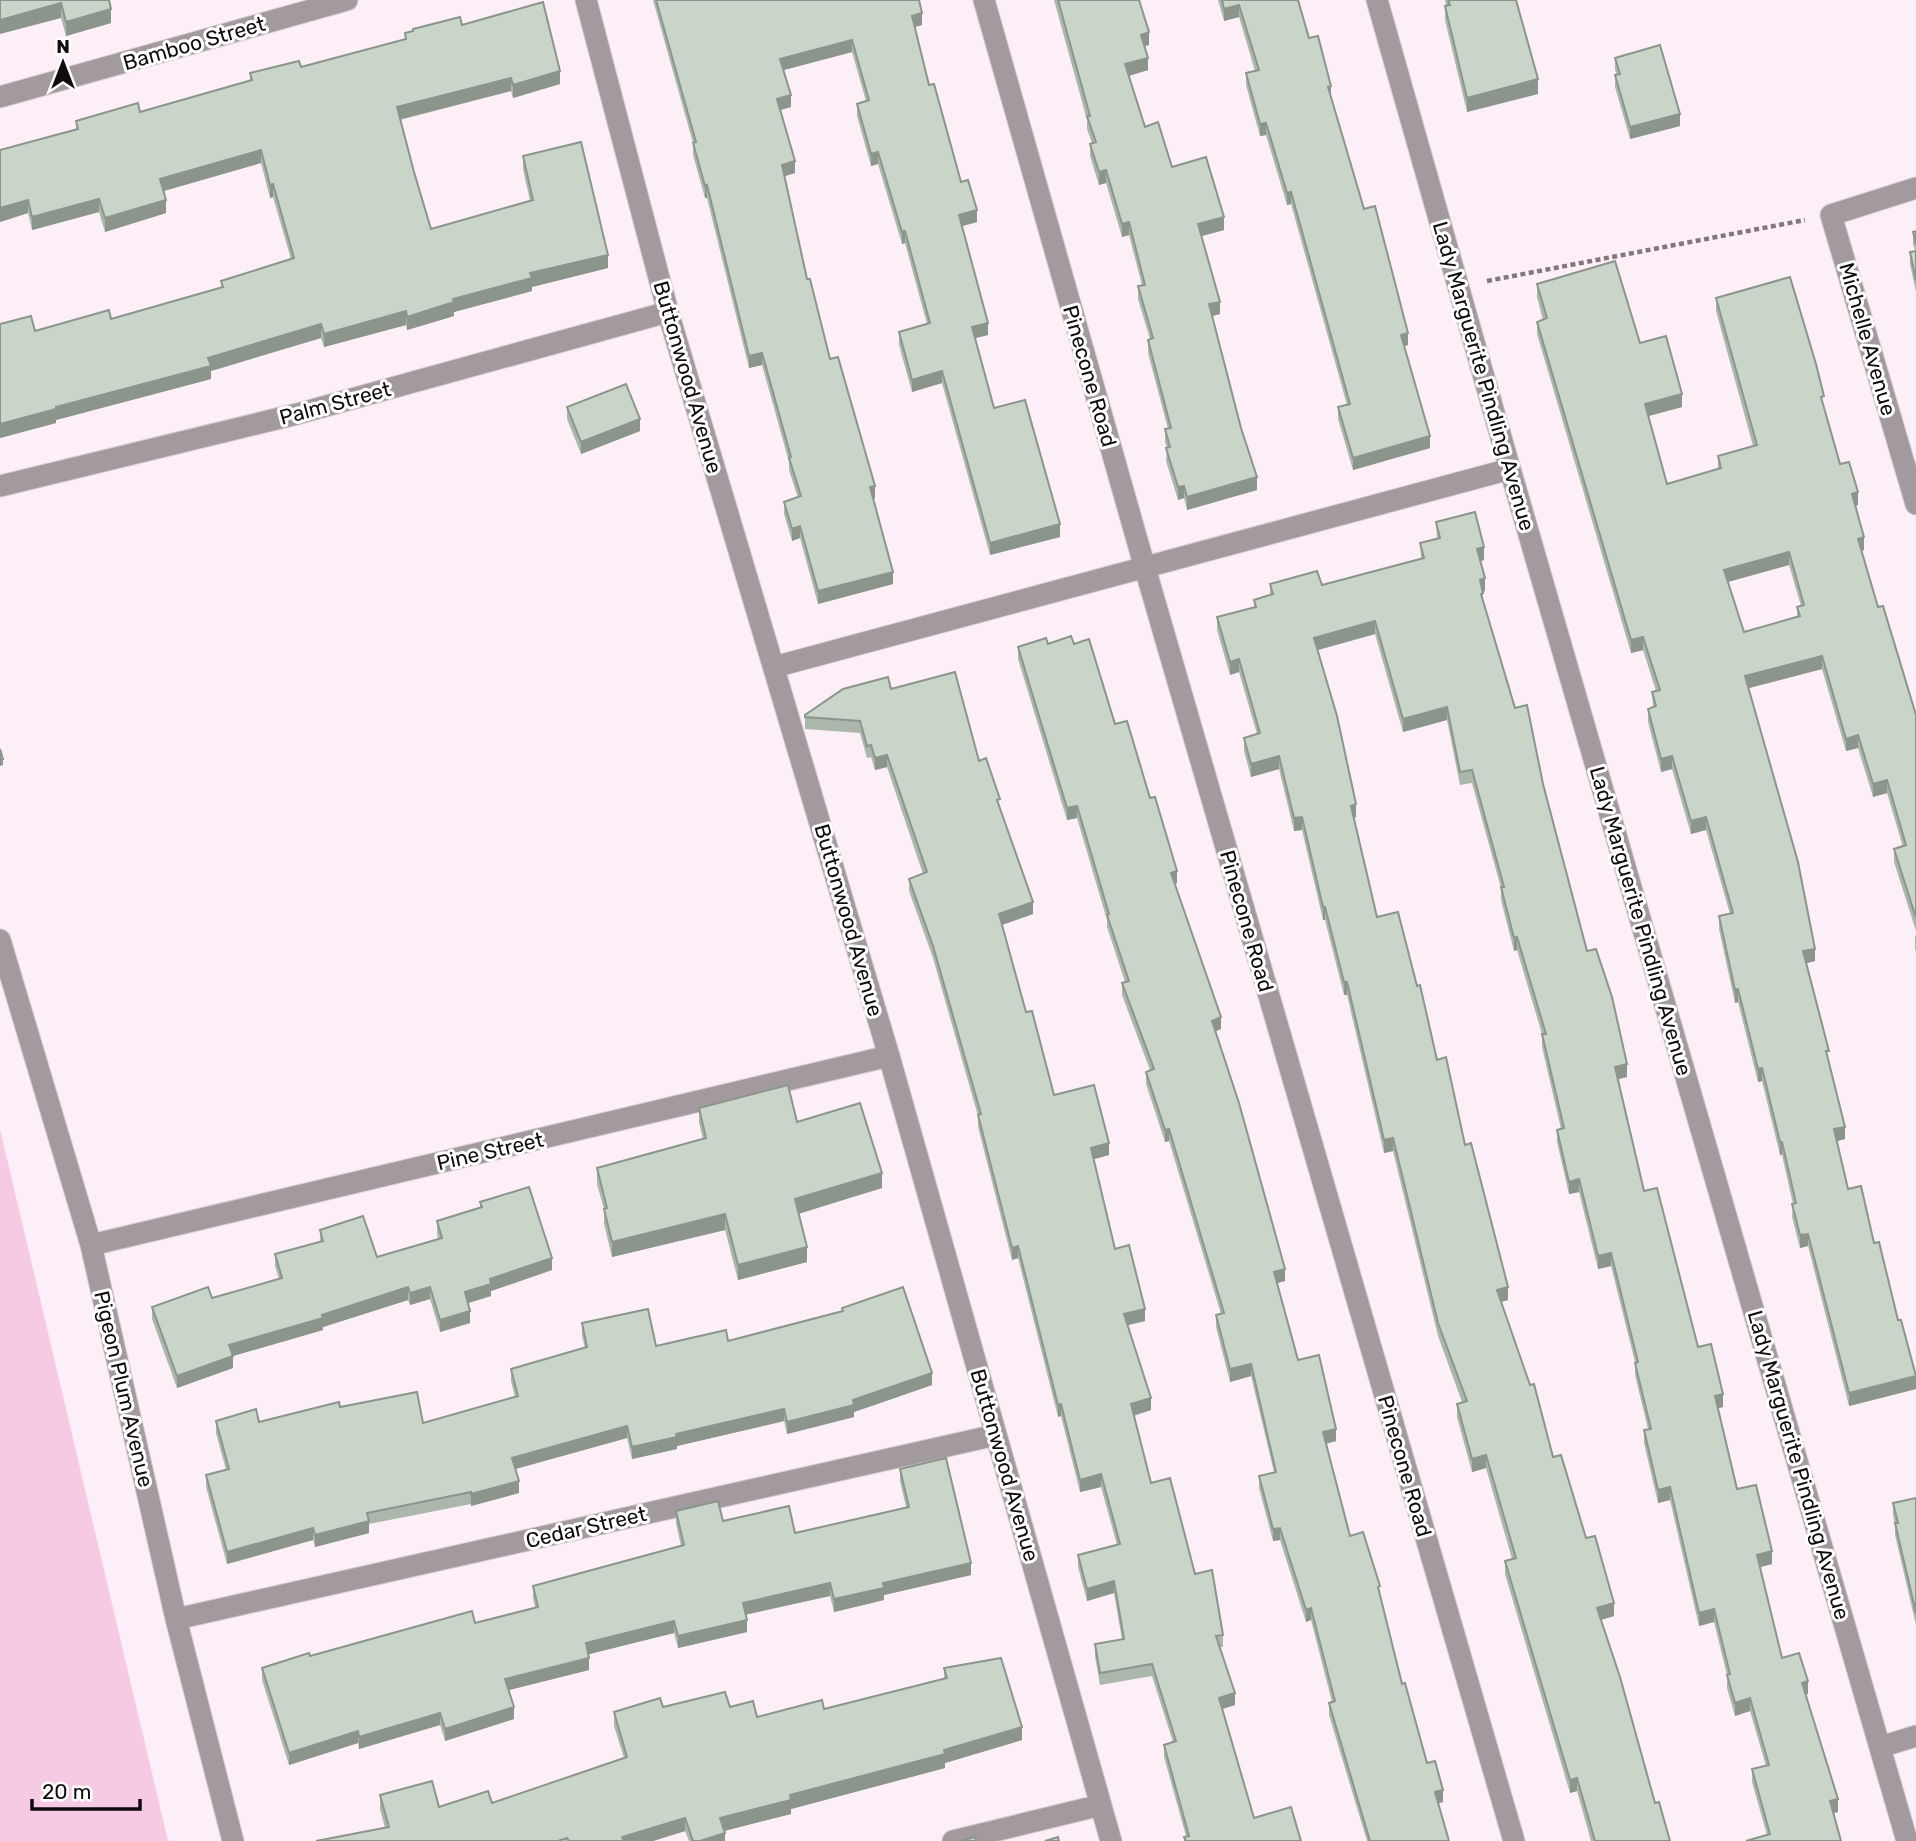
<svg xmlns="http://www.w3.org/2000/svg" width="1916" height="1841" font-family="Rubik,sans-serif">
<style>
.garden{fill:#f7cae4}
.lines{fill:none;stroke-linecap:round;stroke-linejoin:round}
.minor-casing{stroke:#d7cbd2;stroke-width:23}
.path{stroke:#81777c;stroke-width:4.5;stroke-dasharray:5 3.5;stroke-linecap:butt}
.minor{stroke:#a29a9e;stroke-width:21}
.wall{fill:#acb7ac;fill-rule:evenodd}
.shaded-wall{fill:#8c958c}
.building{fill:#c8d5c8;stroke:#8c958c;stroke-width:2;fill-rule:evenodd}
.labels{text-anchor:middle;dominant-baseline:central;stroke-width:6;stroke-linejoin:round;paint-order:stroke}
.street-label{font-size:21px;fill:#110b0e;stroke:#fff}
</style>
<rect width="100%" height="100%" fill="#fdeff7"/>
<path class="garden" d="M 0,1129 L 168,1841 L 0,1841 Z"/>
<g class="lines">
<defs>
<path id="minor" d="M 586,0 L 668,312 L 889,1056 L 1111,1841
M 984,0 L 1145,568 L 1514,1841
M 1377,0 L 1510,469 L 1907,1841
M 0,97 L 347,0
M 1916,188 L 1831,215 L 1916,504
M 0,486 L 297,414 L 668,312
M 774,667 L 1510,469
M 0,940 L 91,1245 L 176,1619 L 233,1841
M 91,1245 L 889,1056
M 176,1619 L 996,1435
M 1880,1747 L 1916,1736
M 953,1841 L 1101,1805"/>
</defs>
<use href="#minor" class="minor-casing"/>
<path class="path" d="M 1487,281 L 1805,220"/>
<use href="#minor" class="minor"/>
</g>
<path class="wall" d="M 0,0 L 109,2 L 111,23 L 66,36 L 61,18 Z
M 653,0 L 919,0 L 922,25 L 914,27 L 929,85 L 961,182 L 977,222 L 962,226 L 988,335 L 975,338 L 994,408 L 1060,537 L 990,555 L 942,383 L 912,392 L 899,345 L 899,332 L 927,324 L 905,243 L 902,244 L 878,164 L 871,166 L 857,116 L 857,104 L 866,101 L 852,52 L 784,70 L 791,107 L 780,110 L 795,173 L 784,176 L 807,279 L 830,359 L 875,498 L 873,499 L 893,584 L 818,604 L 800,538 L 792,541 L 784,514 L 784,502 L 798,498 L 789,470 L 789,462 L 762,365 L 749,368 L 707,198 L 705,198 L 693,155 L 693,143 Z
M 1054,0 L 1139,0 L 1149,45 L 1145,46 L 1148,70 L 1129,76 L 1145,127 L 1172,167 L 1224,230 L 1202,236 L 1220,314 L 1212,316 L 1257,490 L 1187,510 L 1184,498 L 1178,500 L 1166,461 L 1167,448 L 1165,442 L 1165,429 L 1168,429 L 1148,353 L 1148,340 L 1150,339 L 1138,299 L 1138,286 L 1142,285 L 1129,235 L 1122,237 L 1106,183 L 1099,185 L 1090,156 L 1090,144 L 1092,143 L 1087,129 L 1087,120 Z
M 1218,0 L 1298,0 L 1309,38 L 1331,98 L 1364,209 L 1408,345 L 1404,346 L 1430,448 L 1353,470 L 1338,419 L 1338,407 L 1347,405 L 1291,204 L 1287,205 L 1266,135 L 1260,136 L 1246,85 L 1246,73 L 1255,71 L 1239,17 L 1224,21 Z
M 1445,0 L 1516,0 L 1538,94 L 1467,112 L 1445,20 L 1445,6 L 1446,6 Z
M 462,25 L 560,84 L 513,98 L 511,91 L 400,120 L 414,172 L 431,229 L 530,201 L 523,169 L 523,156 L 608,268 L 532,287 L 532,291 L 454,312 L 454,316 L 407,330 L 406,325 L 324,347 L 321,338 L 211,371 L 211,379 L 56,420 L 56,423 L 0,438 L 0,324 L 35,331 L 111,319 L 221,287 L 221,281 L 291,259 L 273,197 L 270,198 L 261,163 L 164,191 L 166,213 L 105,232 L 99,212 L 32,230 L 28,213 L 0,222 L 0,150 L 76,129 L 76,121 L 140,112 L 250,81 L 250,73 L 301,67 L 405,40 L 405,33 Z
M 1615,58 L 1680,126 L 1630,139 L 1615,87 L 1615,75 L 1617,75 L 1615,70 Z
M 1916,231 L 1916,292 L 1910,264 L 1910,252 L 1915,251 L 1913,244 L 1913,232 Z
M 1537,284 L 1640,343 L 1682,407 L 1648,416 L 1667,484 L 1718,469 L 1718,456 L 1753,446 L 1716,311 L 1716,298 L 1824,407 L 1840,464 L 1858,505 L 1856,506 L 1864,550 L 1861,551 L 1878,607 L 1916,715 L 1916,931 L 1894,862 L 1894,849 L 1903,847 L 1887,793 L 1873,797 L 1858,748 L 1846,751 L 1822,669 L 1749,688 L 1815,961 L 1806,963 L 1829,1061 L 1845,1139 L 1837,1141 L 1848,1189 L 1874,1243 L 1916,1389 L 1849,1406 L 1808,1246 L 1800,1248 L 1792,1217 L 1793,1204 L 1782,1155 L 1780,1155 L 1762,1081 L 1758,1082 L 1738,1002 L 1735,1003 L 1719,929 L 1719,916 L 1730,914 L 1706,830 L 1691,834 L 1672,769 L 1661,772 L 1648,722 L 1648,709 L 1653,707 L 1652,692 L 1656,691 L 1643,650 L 1631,653 L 1537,334 L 1537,322 L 1543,320 L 1537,297 ZM 1789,565 L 1801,606 L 1797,607 L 1797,617 L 1744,632 L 1728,582 Z
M 567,407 L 640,431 L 581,454 L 567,419 Z
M 1436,522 L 1484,560 L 1481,561 L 1485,591 L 1483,592 L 1483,601 L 1515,708 L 1543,784 L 1587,951 L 1627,1077 L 1618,1079 L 1644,1191 L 1698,1347 L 1723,1407 L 1718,1408 L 1737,1489 L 1772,1564 L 1760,1567 L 1782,1658 L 1808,1694 L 1806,1694 L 1838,1812 L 1767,1835 L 1752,1782 L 1752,1769 L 1766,1766 L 1750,1711 L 1735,1716 L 1727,1688 L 1727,1675 L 1714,1622 L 1699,1626 L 1670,1500 L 1658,1503 L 1644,1443 L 1644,1430 L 1648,1429 L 1635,1375 L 1635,1362 L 1611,1266 L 1598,1269 L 1579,1192 L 1569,1194 L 1557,1142 L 1557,1130 L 1561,1129 L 1542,1047 L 1542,1034 L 1517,950 L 1514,951 L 1501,900 L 1501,888 L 1472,783 L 1460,785 L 1447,720 L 1403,732 L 1375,634 L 1318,650 L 1356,817 L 1354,818 L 1377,917 L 1417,986 L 1437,1060 L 1465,1145 L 1508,1300 L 1501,1302 L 1553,1457 L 1586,1538 L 1614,1616 L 1601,1620 L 1655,1803 L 1670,1841 L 1591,1841 L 1577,1791 L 1570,1793 L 1505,1574 L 1505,1561 L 1512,1559 L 1486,1468 L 1472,1472 L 1457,1417 L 1457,1404 L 1462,1402 L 1438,1336 L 1393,1151 L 1384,1153 L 1347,995 L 1344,995 L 1325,920 L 1323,920 L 1302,830 L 1294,831 L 1279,769 L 1251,777 L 1244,751 L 1244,738 L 1257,734 L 1239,672 L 1230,675 L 1217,630 L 1217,617 L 1254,607 L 1254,600 L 1270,595 L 1270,584 L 1322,585 L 1421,558 L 1420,543 L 1437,538 Z
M 1048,644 L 1074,644 L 1115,724 L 1150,798 L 1177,883 L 1175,884 L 1221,1029 L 1216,1031 L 1285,1281 L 1277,1283 L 1298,1360 L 1336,1441 L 1326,1444 L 1350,1536 L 1380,1596 L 1402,1684 L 1427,1763 L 1443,1802 L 1438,1803 L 1449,1841 L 1367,1841 L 1329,1715 L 1329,1703 L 1332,1702 L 1311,1620 L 1306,1622 L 1280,1540 L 1273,1541 L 1259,1488 L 1259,1476 L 1274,1472 L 1251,1376 L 1230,1382 L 1216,1327 L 1216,1315 L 1221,1314 L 1169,1141 L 1165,1142 L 1146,1084 L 1146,1072 L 1150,1070 L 1122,995 L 1122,983 L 1125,982 L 1107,927 L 1107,920 L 1077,818 L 1067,820 L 1018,659 L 1018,647 Z
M 891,689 L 979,761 L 1000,809 L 1033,914 L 1002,925 L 1026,1012 L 1054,1095 L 1109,1155 L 1093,1159 L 1115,1249 L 1145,1321 L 1128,1325 L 1151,1410 L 1134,1416 L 1151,1483 L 1195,1574 L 1223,1635 L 1223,1647 L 1220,1647 L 1235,1705 L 1222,1709 L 1254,1818 L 1301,1841 L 1184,1841 L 1184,1837 L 1186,1836 L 1164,1757 L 1164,1745 L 1173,1742 L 1152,1676 L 1100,1685 L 1095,1656 L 1095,1644 L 1122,1640 L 1114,1593 L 1087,1601 L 1078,1567 L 1078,1555 L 1117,1545 L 1101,1487 L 1080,1492 L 1061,1416 L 1058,1417 L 1018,1258 L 1012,1260 L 978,1127 L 978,1116 L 933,958 L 909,891 L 909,879 L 923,874 L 887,767 L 875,770 L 871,757 L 867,758 L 860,733 L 805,729 L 805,715 Z
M 1916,935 L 1916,952 L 1915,949 L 1915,936 Z
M 699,1108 L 797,1122 L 882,1188 L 798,1213 L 807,1262 L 738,1280 L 725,1230 L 612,1257 L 604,1224 L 604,1209 L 597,1184 L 597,1168 L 703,1139 L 699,1123 Z
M 480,1202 L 552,1270 L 491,1291 L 491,1296 L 468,1303 L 470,1323 L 440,1332 L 430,1299 L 410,1305 L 408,1300 L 323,1327 L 323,1330 L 233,1356 L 233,1368 L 177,1388 L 152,1319 L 152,1307 L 212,1298 L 279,1279 L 275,1266 L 275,1254 L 320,1242 L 320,1230 L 377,1257 L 438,1239 L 437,1233 L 437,1221 L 480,1208 Z
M 842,1308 L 932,1385 L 854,1412 L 854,1417 L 787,1434 L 784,1421 L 677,1446 L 677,1449 L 632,1459 L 627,1438 L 515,1469 L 519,1493 L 471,1506 L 471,1504 L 369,1524 L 369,1533 L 315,1547 L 313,1540 L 227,1564 L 206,1487 L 206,1475 L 226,1470 L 216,1433 L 216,1421 L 259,1422 L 340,1407 L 423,1423 L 515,1397 L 511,1381 L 511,1369 L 585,1348 L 582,1336 L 582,1323 L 656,1346 L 728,1341 L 842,1312 Z
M 900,1469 L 971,1575 L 884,1595 L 884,1600 L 834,1612 L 830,1596 L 745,1615 L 747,1632 L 678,1648 L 674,1633 L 588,1654 L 589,1670 L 509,1690 L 514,1719 L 445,1741 L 440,1725 L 359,1749 L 358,1743 L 289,1765 L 262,1680 L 262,1668 L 310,1656 L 475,1623 L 535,1607 L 533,1598 L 533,1586 L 681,1546 L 676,1523 L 676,1511 L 723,1521 L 795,1533 L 906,1507 L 900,1481 Z
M 1916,1498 L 1916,1625 L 1895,1535 L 1895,1525 L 1893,1515 L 1893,1503 Z
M 944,1668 L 1022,1740 L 945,1763 L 945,1768 L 791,1809 L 791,1814 L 724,1831 L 725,1841 L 689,1841 L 685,1831 L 653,1841 L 316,1841 L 385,1828 L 380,1809 L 380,1795 L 439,1807 L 492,1803 L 624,1758 L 614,1726 L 614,1712 L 663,1707 L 730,1707 L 757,1717 L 824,1709 L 944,1679 Z"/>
<path class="shaded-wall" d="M 61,3 L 61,18 L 0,34 L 0,20 Z
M 1239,5 L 1239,17 L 1224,21 L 1224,9 Z
M 111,9 L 111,23 L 66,36 L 66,22 Z
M 922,13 L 922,25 L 912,28 L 912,16 Z
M 1149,32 L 1149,45 L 1141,47 L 1141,35 Z
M 852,40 L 852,52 L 780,71 L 780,59 Z
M 1148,58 L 1148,70 L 1125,77 L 1125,64 Z
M 560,71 L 560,84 L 513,98 L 513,85 Z
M 511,78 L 511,91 L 397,120 L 397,107 Z
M 1538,79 L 1538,94 L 1467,112 L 1467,98 Z
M 1331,86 L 1331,98 L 1328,87 Z
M 791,95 L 791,107 L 777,111 L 777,99 Z
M 1680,114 L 1680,126 L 1630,139 L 1630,127 Z
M 1266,123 L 1266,135 L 1260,136 L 1260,124 Z
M 261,150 L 261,163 L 160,192 L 160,179 Z
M 878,152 L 878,164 L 871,166 L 871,154 Z
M 795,161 L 795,173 L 782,177 L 782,165 Z
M 1106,170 L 1106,183 L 1099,185 L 1099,172 Z
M 273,184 L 273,197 L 270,198 L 270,185 Z
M 707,185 L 707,198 L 705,198 L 705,186 Z
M 1291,192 L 1291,204 L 1287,205 L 1287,193 Z
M 99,199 L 99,212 L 32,230 L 32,217 Z
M 28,200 L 28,213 L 0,222 L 0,208 Z
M 166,200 L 166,213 L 105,232 L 105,218 Z
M 977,210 L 977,222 L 959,227 L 959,215 Z
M 1224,217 L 1224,230 L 1198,237 L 1198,224 Z
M 1129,222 L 1129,235 L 1122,237 L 1122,224 Z
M 905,231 L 905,243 L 902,244 L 902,232 Z
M 608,255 L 608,268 L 532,287 L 532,291 L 454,312 L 454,316 L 407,330 L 407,317 L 453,299 L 530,273 Z
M 1220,302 L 1220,314 L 1209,317 L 1209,304 Z
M 406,311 L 406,325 L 324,347 L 324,334 Z
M 988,323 L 988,335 L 972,339 L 972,327 Z
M 321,324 L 321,338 L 211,371 L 211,379 L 56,420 L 56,423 L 0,438 L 0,424 L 208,358 Z
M 1408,333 L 1408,345 L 1401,347 L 1401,335 Z
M 762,353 L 762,365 L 749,368 L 749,356 Z
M 942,371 L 942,383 L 912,392 L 912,380 Z
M 1682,394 L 1682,407 L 1645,417 L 1645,404 Z
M 640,419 L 640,431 L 581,454 L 581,442 Z
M 1430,436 L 1430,448 L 1353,470 L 1353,458 Z
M 1257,477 L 1257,490 L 1187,510 L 1187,497 Z
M 875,486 L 875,498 L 870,499 L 870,487 Z
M 1184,486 L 1184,498 L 1178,500 L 1178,487 Z
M 1858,492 L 1858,505 L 1852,507 L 1852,494 Z
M 1060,524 L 1060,537 L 990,555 L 990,543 Z
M 800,526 L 800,538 L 792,541 L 792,529 Z
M 1864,537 L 1864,550 L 1858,552 L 1858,539 Z
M 1484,547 L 1484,560 L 1477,562 L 1477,549 Z
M 1789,552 L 1789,565 L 1724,583 L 1724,570 Z
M 893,572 L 893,584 L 818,604 L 818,591 Z
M 1485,578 L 1485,591 L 1480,593 L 1480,580 Z
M 1375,621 L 1375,634 L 1314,651 L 1314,638 Z
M 1643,637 L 1643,650 L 1631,653 L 1631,640 Z
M 1822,656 L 1822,669 L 1745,689 L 1745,676 Z
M 1239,659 L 1239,672 L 1230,675 L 1230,662 Z
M 1447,707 L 1447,720 L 1403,732 L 1403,719 Z
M 1858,735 L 1858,748 L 1846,751 L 1846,739 Z
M 887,755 L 887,767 L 875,770 L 875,758 Z
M 1279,756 L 1279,769 L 1251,777 L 1251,764 Z
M 1672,756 L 1672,769 L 1661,772 L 1661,759 Z
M 3,759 L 3,765 L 0,766 L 0,760 Z
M 1887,780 L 1887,793 L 1873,797 L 1873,784 Z
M 1356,804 L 1356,817 L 1351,819 L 1351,806 Z
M 1077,806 L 1077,818 L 1067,820 L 1067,808 Z
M 1302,817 L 1302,830 L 1294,831 L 1294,818 Z
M 1706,817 L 1706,830 L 1691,834 L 1691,821 Z
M 1177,871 L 1177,883 L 1171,885 L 1171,873 Z
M 1033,902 L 1033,914 L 999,926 L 999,914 Z
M 1323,907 L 1325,907 L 1325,920 L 1323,920 Z
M 1517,937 L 1517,950 L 1514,951 L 1514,938 Z
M 1815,949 L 1815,961 L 1803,964 L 1803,951 Z
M 1344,982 L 1347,982 L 1347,995 L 1344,995 Z
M 1738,989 L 1738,1002 L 1735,1003 L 1735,990 Z
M 1221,1017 L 1221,1029 L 1212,1033 L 1212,1021 Z
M 1627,1064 L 1627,1077 L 1615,1080 L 1615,1067 Z
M 1762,1068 L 1762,1081 L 1758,1082 L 1758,1069 Z
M 1845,1127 L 1845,1139 L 1834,1142 L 1834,1129 Z
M 1169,1129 L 1169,1141 L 1165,1142 L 1165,1130 Z
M 1393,1138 L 1393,1151 L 1384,1153 L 1384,1140 Z
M 1780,1142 L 1782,1142 L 1782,1155 L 1780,1155 Z
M 1109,1143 L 1109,1155 L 1091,1160 L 1091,1148 Z
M 882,1173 L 882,1188 L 795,1215 L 795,1199 Z
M 1579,1179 L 1579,1192 L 1569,1194 L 1569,1182 Z
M 725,1214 L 725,1230 L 612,1257 L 612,1242 Z
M 1808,1234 L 1808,1246 L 1800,1248 L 1800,1235 Z
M 1018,1246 L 1018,1258 L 1012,1260 L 1012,1248 Z
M 807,1247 L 807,1262 L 738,1280 L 738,1265 Z
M 1611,1253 L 1611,1266 L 1598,1269 L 1598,1256 Z
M 552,1258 L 552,1270 L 491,1291 L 491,1296 L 465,1304 L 465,1292 L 490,1279 Z
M 1285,1269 L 1285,1281 L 1274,1284 L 1274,1272 Z
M 408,1287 L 408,1300 L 323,1327 L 323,1330 L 233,1356 L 233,1368 L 177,1388 L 177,1376 L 229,1345 Z
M 430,1287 L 430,1299 L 410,1305 L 410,1293 Z
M 1508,1287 L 1508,1300 L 1497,1303 L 1497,1290 Z
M 1145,1309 L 1145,1321 L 1124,1326 L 1124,1314 Z
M 470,1311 L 470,1323 L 440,1332 L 440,1320 Z
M 1251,1364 L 1251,1376 L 1230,1382 L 1230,1369 Z
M 932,1373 L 932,1385 L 854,1412 L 854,1417 L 787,1434 L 787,1422 L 853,1400 Z
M 1916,1376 L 1916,1389 L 1849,1406 L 1849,1393 Z
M 1723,1394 L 1723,1407 L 1715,1409 L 1715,1396 Z
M 1151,1398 L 1151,1410 L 1131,1416 L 1131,1404 Z
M 1061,1404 L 1061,1416 L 1058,1417 L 1058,1405 Z
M 784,1409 L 784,1421 L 677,1446 L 677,1449 L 632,1459 L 632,1447 L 676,1434 Z
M 627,1426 L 627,1438 L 512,1470 L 512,1458 Z
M 1336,1429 L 1336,1441 L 1323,1444 L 1323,1432 Z
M 1486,1455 L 1486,1468 L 1472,1472 L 1472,1459 Z
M 1101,1474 L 1101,1487 L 1080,1492 L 1080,1480 Z
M 519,1481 L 519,1493 L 471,1506 L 471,1494 Z
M 1670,1487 L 1670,1500 L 1658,1503 L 1658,1490 Z
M 369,1521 L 369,1533 L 315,1547 L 315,1535 Z
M 313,1528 L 313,1540 L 227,1564 L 227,1552 Z
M 1280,1528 L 1280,1540 L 1273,1541 L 1273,1529 Z
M 1772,1551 L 1772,1564 L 1757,1568 L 1757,1555 Z
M 971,1563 L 971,1575 L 884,1595 L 884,1600 L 834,1612 L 834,1599 L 883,1583 Z
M 1114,1581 L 1114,1593 L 1087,1601 L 1087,1589 Z
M 830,1583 L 830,1596 L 743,1615 L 743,1603 Z
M 1614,1603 L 1614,1616 L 1597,1621 L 1597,1608 Z
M 1311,1608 L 1311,1620 L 1306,1622 L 1306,1610 Z
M 1714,1609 L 1714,1622 L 1699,1626 L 1699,1613 Z
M 747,1620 L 747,1632 L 678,1648 L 678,1636 Z
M 674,1621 L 674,1633 L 586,1655 L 586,1643 Z
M 589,1658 L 589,1670 L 505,1691 L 505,1679 Z
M 1808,1681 L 1808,1694 L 1802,1696 L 1802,1683 Z
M 1235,1693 L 1235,1705 L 1219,1710 L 1219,1698 Z
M 1750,1698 L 1750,1711 L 1735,1716 L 1735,1703 Z
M 514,1707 L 514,1719 L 445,1741 L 445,1729 Z
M 440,1713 L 440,1725 L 359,1749 L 359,1737 Z
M 1022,1727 L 1022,1740 L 945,1763 L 945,1768 L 791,1809 L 791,1814 L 720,1832 L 720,1818 L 790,1795 Z
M 358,1731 L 358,1743 L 289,1765 L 289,1753 Z
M 1577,1778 L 1577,1791 L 1570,1793 L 1570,1780 Z
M 1443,1790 L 1443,1802 L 1435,1804 L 1435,1792 Z
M 1838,1799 L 1838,1812 L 1830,1814 L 1830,1801 Z
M 685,1818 L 685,1831 L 653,1841 L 622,1841 L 622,1837 Z
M 725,1833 L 725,1841 L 700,1841 Z"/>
<path class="building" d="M 0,0 L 109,0 L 111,9 L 66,22 L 61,3 L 0,20 Z
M 656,0 L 919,0 L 922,13 L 912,16 L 929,85 L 934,84 L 961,182 L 968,180 L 977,210 L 959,215 L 988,323 L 972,327 L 994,408 L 1025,400 L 1060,524 L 990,543 L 942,371 L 912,380 L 899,332 L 930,323 L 905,231 L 902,232 L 878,152 L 871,154 L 857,104 L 869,100 L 852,40 L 780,59 L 791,95 L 777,99 L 795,161 L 782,165 L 807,279 L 810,279 L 830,359 L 838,357 L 875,486 L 870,487 L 893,572 L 818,591 L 800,526 L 792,529 L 784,502 L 801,496 L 789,458 L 791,457 L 762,353 L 749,356 L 707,185 L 705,186 L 693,143 L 696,142 Z
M 1058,0 L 1139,0 L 1149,32 L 1141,35 L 1148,58 L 1125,64 L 1145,127 L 1158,122 L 1172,167 L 1206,157 L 1224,217 L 1198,224 L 1220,302 L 1209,304 L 1241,428 L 1257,477 L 1187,497 L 1184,486 L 1178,487 L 1166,448 L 1170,447 L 1165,429 L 1171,428 L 1148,340 L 1153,338 L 1138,286 L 1145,285 L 1129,222 L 1122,224 L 1106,170 L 1099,172 L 1090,144 L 1096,142 L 1087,116 L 1090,116 Z
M 1222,0 L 1298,0 L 1309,38 L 1318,36 L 1331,86 L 1328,87 L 1364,209 L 1375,206 L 1408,333 L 1401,335 L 1430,436 L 1353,458 L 1338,407 L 1350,404 L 1291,192 L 1287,193 L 1266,123 L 1260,124 L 1246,73 L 1259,70 L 1239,5 L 1224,9 Z
M 1448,0 L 1516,0 L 1538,79 L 1467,98 L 1445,6 L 1450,5 Z
M 543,2 L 560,71 L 513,85 L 511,78 L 397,107 L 414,172 L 431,229 L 533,200 L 523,156 L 581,142 L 608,255 L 530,273 L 532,278 L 453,299 L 454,302 L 407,317 L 406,311 L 324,334 L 321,324 L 208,358 L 211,366 L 56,407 L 56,409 L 0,424 L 0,324 L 31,316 L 35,331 L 109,310 L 111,319 L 223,287 L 221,281 L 294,258 L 273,184 L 270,185 L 261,150 L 160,179 L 166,200 L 105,218 L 99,199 L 32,217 L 28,200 L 0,208 L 0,150 L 78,129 L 76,121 L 138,103 L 140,112 L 252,80 L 250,73 L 299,61 L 301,67 L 406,39 L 405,33 L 413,31 L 413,29 L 460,17 L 462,25 Z
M 1660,45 L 1680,114 L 1630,127 L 1615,75 L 1620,74 L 1615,58 Z
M 1916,231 L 1916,244 L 1913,232 Z
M 1916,251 L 1916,280 L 1910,252 Z
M 1615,261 L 1640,343 L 1666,336 L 1682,394 L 1645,404 L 1667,484 L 1721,468 L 1718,456 L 1757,445 L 1716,298 L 1790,277 L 1816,364 L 1824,396 L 1821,397 L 1840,464 L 1849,462 L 1858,492 L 1852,494 L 1864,537 L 1858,539 L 1878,607 L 1883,606 L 1916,715 L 1916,918 L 1894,849 L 1906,845 L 1887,780 L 1873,784 L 1858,735 L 1846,739 L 1822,656 L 1745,676 L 1798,862 L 1815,949 L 1803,951 L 1829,1051 L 1826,1051 L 1845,1127 L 1834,1129 L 1848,1189 L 1861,1186 L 1874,1243 L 1879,1242 L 1898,1320 L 1901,1320 L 1916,1376 L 1849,1393 L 1808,1234 L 1800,1235 L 1792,1204 L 1796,1203 L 1782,1142 L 1780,1142 L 1762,1068 L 1758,1069 L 1738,989 L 1735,990 L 1719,916 L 1733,913 L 1706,817 L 1691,821 L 1672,756 L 1661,759 L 1648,709 L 1656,706 L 1652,692 L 1660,690 L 1643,637 L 1631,640 L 1537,322 L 1547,318 L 1537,284 ZM 1789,552 L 1804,605 L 1797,607 L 1800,616 L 1744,632 L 1724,570 Z
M 626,384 L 640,419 L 581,442 L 567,407 Z
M 1475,512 L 1484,547 L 1477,549 L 1485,578 L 1480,580 L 1483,593 L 1481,594 L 1515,708 L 1527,705 L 1543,784 L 1587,951 L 1596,949 L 1612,997 L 1627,1064 L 1615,1067 L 1644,1191 L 1657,1188 L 1698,1347 L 1711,1344 L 1723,1394 L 1715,1396 L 1737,1489 L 1756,1485 L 1772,1551 L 1757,1555 L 1782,1658 L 1799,1653 L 1808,1681 L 1802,1683 L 1838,1799 L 1830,1801 L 1841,1841 L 1746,1841 L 1770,1834 L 1752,1769 L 1769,1765 L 1750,1698 L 1735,1703 L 1727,1675 L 1730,1674 L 1714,1609 L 1699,1613 L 1670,1487 L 1658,1490 L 1644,1430 L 1651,1429 L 1635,1363 L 1638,1362 L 1611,1253 L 1598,1256 L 1579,1179 L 1569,1182 L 1557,1130 L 1564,1128 L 1542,1034 L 1546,1034 L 1517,937 L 1514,938 L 1501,887 L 1504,887 L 1472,770 L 1460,772 L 1447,707 L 1403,719 L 1375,621 L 1314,638 L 1337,716 L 1356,804 L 1351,806 L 1377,917 L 1398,912 L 1417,986 L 1420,985 L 1437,1060 L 1446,1057 L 1465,1145 L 1471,1143 L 1508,1287 L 1497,1290 L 1530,1385 L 1534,1384 L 1553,1457 L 1561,1455 L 1586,1538 L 1595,1536 L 1614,1603 L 1597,1608 L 1620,1677 L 1655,1803 L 1659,1802 L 1670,1841 L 1595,1841 L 1577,1778 L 1570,1780 L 1505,1561 L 1516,1558 L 1486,1455 L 1472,1459 L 1457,1404 L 1467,1401 L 1438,1323 L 1393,1138 L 1384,1140 L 1347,982 L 1344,982 L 1325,907 L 1323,907 L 1302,817 L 1294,818 L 1279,756 L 1251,764 L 1244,738 L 1260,733 L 1239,659 L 1230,662 L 1217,617 L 1256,607 L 1254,600 L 1273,594 L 1270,584 L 1317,571 L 1322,585 L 1424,558 L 1420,543 L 1440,538 L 1436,522 Z
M 1071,636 L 1074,644 L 1089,639 L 1115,724 L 1127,721 L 1150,798 L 1155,797 L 1177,871 L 1171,873 L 1221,1017 L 1212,1021 L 1239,1103 L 1285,1269 L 1274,1272 L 1298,1360 L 1319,1355 L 1336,1429 L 1323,1432 L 1350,1536 L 1363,1532 L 1380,1586 L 1378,1587 L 1402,1684 L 1405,1683 L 1427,1763 L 1435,1761 L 1443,1790 L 1435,1792 L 1449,1841 L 1370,1841 L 1329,1703 L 1335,1701 L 1311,1608 L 1306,1610 L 1280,1528 L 1273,1529 L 1259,1476 L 1276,1472 L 1251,1364 L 1230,1369 L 1216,1315 L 1224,1313 L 1169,1129 L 1165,1130 L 1146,1072 L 1154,1069 L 1122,983 L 1129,981 L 1107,915 L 1109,914 L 1077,806 L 1067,808 L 1018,647 L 1046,638 L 1048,644 Z
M 955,672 L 979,761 L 986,758 L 1000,799 L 997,800 L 1033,902 L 999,914 L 1026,1012 L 1032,1011 L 1054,1095 L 1094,1085 L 1109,1143 L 1091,1148 L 1115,1249 L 1129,1245 L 1145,1309 L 1124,1314 L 1151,1398 L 1131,1404 L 1151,1483 L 1170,1478 L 1195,1574 L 1212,1570 L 1223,1635 L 1216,1636 L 1235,1693 L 1219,1698 L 1254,1818 L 1291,1807 L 1301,1841 L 1186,1841 L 1184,1837 L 1189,1836 L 1164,1745 L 1176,1741 L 1152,1664 L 1100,1673 L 1095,1644 L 1124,1639 L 1114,1581 L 1087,1589 L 1078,1555 L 1120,1544 L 1101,1474 L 1080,1480 L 1061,1404 L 1058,1405 L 1018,1246 L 1012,1248 L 978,1115 L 981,1114 L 933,946 L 909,879 L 927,872 L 887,755 L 875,758 L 871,745 L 867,746 L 860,721 L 805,717 L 805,715 L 843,689 L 888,677 L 891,689 Z
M 0,749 L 3,759 L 0,760 Z
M 788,1085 L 797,1122 L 860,1103 L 882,1173 L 795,1199 L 807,1247 L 738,1265 L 725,1214 L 612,1242 L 604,1209 L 607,1208 L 597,1168 L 706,1138 L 699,1108 Z
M 529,1187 L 552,1258 L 490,1279 L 491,1284 L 465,1292 L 470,1311 L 440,1320 L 430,1287 L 410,1293 L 408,1287 L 322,1315 L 323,1318 L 229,1345 L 233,1356 L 177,1376 L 152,1307 L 208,1287 L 212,1298 L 282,1278 L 275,1254 L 323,1241 L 320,1230 L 363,1216 L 377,1257 L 442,1238 L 437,1221 L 482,1207 L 480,1202 Z
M 903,1287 L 932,1373 L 853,1400 L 854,1405 L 787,1422 L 784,1409 L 676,1434 L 677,1437 L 632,1447 L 627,1426 L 512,1458 L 519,1481 L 471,1494 L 471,1492 L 367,1513 L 369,1521 L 315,1535 L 313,1528 L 227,1552 L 206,1475 L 229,1469 L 216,1421 L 256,1409 L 259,1422 L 339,1402 L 340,1407 L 417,1392 L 423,1423 L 518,1396 L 511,1369 L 587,1347 L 582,1323 L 648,1309 L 656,1346 L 726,1330 L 728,1341 L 843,1311 L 842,1308 Z
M 946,1458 L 971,1563 L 883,1583 L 884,1588 L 834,1599 L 830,1583 L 743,1603 L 747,1620 L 678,1636 L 674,1621 L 586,1643 L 589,1658 L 505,1679 L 514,1707 L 445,1729 L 440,1713 L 359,1737 L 358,1731 L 289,1753 L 262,1668 L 309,1653 L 310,1656 L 472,1611 L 475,1623 L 538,1607 L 533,1586 L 684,1545 L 676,1511 L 718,1501 L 723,1521 L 789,1506 L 795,1533 L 909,1507 L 900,1469 Z
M 1916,1498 L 1916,1613 L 1895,1523 L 1898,1523 L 1893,1503 Z
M 1001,1658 L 1022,1727 L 944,1750 L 945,1754 L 790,1795 L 791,1800 L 720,1818 L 725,1833 L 700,1841 L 693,1841 L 685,1818 L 622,1837 L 624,1841 L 569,1841 L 567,1838 L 558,1841 L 316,1841 L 389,1827 L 380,1795 L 432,1781 L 439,1807 L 488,1791 L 492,1803 L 627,1757 L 614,1712 L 660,1698 L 663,1707 L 725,1692 L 730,1707 L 753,1701 L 757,1717 L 822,1700 L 824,1709 L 947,1678 L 944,1668 Z
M 975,1837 L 976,1841 L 961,1841 Z
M 1058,1837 L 1059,1841 L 1045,1841 Z"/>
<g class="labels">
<g class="street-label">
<text transform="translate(194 43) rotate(-16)">Bamboo Street</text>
<text transform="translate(1868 339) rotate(74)">Michelle Avenue</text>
<text transform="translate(1090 376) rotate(74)">Pinecone Road</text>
<text transform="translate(1484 376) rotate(74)">Lady Marguerite Pindling Avenue</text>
<text transform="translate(688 377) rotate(74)">Buttonwood Avenue</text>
<text transform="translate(335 403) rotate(-15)">Palm Street</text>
<text transform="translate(849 920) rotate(74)">Buttonwood Avenue</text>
<text transform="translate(1247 921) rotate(74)">Pinecone Road</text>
<text transform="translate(1641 921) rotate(74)">Lady Marguerite Pindling Avenue</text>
<text transform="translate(490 1151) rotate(-13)">Pine Street</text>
<text transform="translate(124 1389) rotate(77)">Pigeon Plum Avenue</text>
<text transform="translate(1005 1465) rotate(74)">Buttonwood Avenue</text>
<text transform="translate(1799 1465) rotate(74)">Lady Marguerite Pindling Avenue</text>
<text transform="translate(1405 1466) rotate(74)">Pinecone Road</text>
<text transform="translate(586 1527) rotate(-13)">Cedar Street</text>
</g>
</g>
<g transform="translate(63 63)" stroke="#ffffff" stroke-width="5" paint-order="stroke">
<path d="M0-5L12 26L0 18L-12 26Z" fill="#110b0e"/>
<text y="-10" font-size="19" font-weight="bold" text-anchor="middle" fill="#110b0e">N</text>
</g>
<path d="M32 1799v10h108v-10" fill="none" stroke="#110b0e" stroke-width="3.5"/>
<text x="42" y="1799" font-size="21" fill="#110b0e" stroke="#ffffff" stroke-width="5" paint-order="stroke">20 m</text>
</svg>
